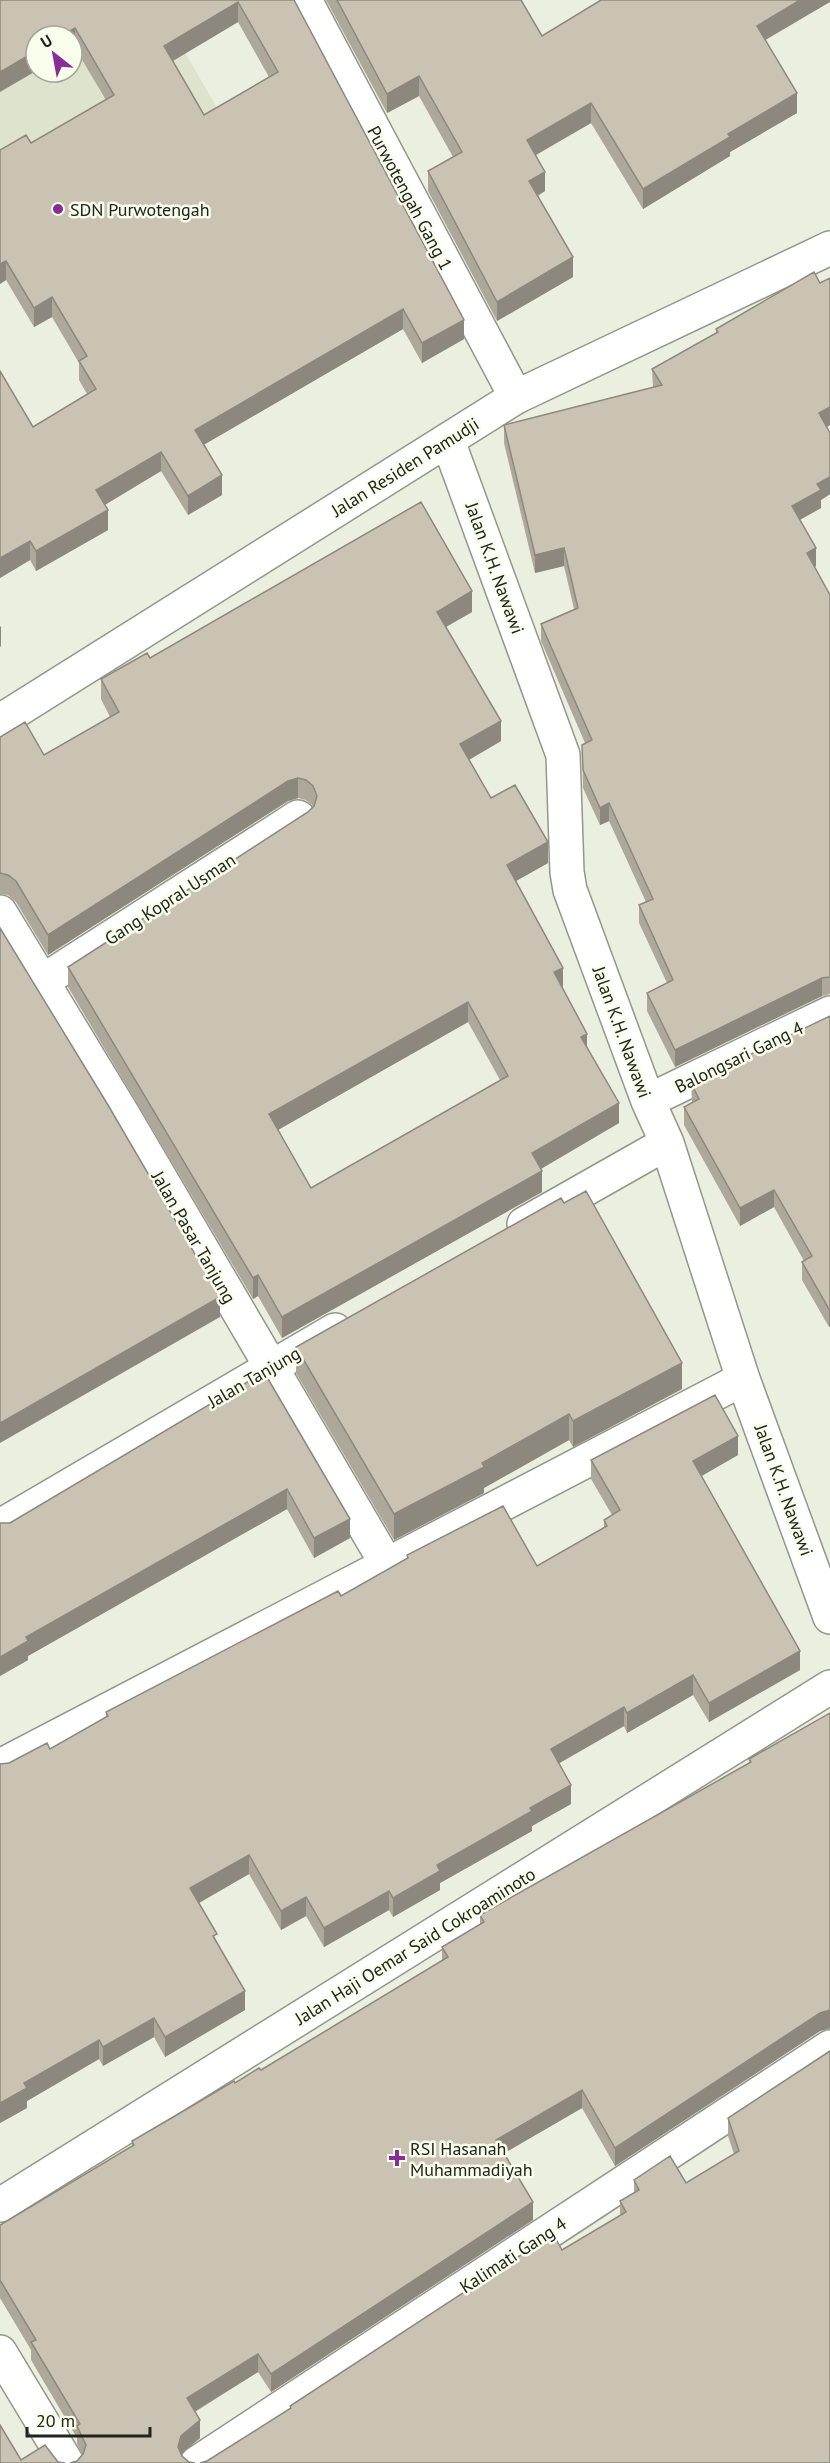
<svg xmlns="http://www.w3.org/2000/svg" width="830" height="2463" font-family="'PT Sans',sans-serif">
<style>
.built{fill:#dde3cc;fill-rule:evenodd}
.lines{fill:none;stroke-linecap:round;stroke-linejoin:round}
.minor-casing{stroke:#939788;stroke-width:36}
.tertiary-casing{stroke:#939788;stroke-width:36}
.minor{stroke:#fff;stroke-width:33}
.tertiary{stroke:#fff;stroke-width:33}
.wall{fill:#aea89b;fill-rule:evenodd}
.shaded-wall{fill:#8d887e}
.building{fill:#cac3b4;stroke:#8d887e;stroke-width:1.5;fill-rule:evenodd}
.poi-dot{fill:#882c97;stroke:#f9fdec;stroke-width:2}
.labels{text-anchor:middle;dominant-baseline:central;stroke-width:5;stroke-linejoin:round;paint-order:stroke}
.street-label{font-size:18px;fill:#21231d;stroke:#f9fdec}
.poi-label{font-size:18px;fill:#21231d;stroke:#f9fdec;text-anchor:start}
</style>
<rect width="100%" height="100%" fill="#ebefdf"/>
<path class="built" d="M 0,0 L 155,0 L 233,136 L 0,281 ZM 36,36 L 72,36 L 72,72 L 36,72 Z"/>
<g class="lines">
<defs>
<path id="minor" d="M 305,0 L 516,397
M 448,441 L 563,755 L 567,872 L 570,890 L 648,1101 L 667,1143 L 743,1379 L 830,1617
M 0,912 L 124,1116 L 386,1563
M 43,981 L 298,817
M 648,1101 L 830,1013
M 524,1224 L 667,1143
M 0,1526 L 335,1330
M 0,1766 L 743,1379
M 0,2205 L 830,1687
M 0,2352 L 67,2463
M 197,2463 L 830,2047"/>
<path id="tertiary" d="M 0,721 L 516,397 L 830,248"/>
</defs>
<use href="#minor" class="minor-casing"/>
<use href="#tertiary" class="tertiary-casing"/>
<use href="#minor" class="minor"/>
<use href="#tertiary" class="tertiary"/>
</g>
<path class="wall" d="M 0,0 L 294,0 L 464,339 L 422,363 L 403,329 L 203,445 L 222,495 L 188,515 L 161,471 L 105,505 L 108,530 L 36,571 L 30,560 L 0,578 L 0,371 L 33,427 L 87,394 L 79,380 L 79,363 L 52,317 L 34,327 L 6,280 L 0,284 L 31,143 L 106,100 L 75,48 L 72,50 L 72,36 ZM 238,22 L 269,77 L 204,115 L 173,61 Z
M 326,0 L 521,0 L 542,36 L 765,40 L 797,113 L 730,152 L 730,156 L 643,209 L 591,123 L 536,155 L 545,191 L 538,196 L 573,277 L 497,321 L 428,191 L 428,171 L 453,157 L 419,96 L 387,113 Z
M 830,278 L 830,425 L 827,427 L 830,433 L 830,494 L 821,500 L 821,508 L 800,520 L 816,566 L 814,567 L 830,595 L 830,994 L 822,996 L 675,1067 L 647,1011 L 647,993 L 667,983 L 639,923 L 639,905 L 646,902 L 609,821 L 600,825 L 583,788 L 582,745 L 585,743 L 541,641 L 541,624 L 574,609 L 564,566 L 535,573 L 504,443 L 504,425 L 653,388 L 652,369 L 716,333 L 716,329 L 820,283 Z
M 472,612 L 446,627 L 501,741 L 469,760 L 491,798 L 548,863 L 516,881 L 563,988 L 619,1123 L 541,1169 L 542,1192 L 282,1338 L 258,1296 L 253,1299 L 68,987 L 68,967 L 308,812 L 313,806 L 306,800 L 298,798 L 288,801 L 48,955 L 16,902 L 8,895 L 0,894 L 0,737 L 44,755 L 110,717 L 101,699 L 101,679 L 150,658 ZM 468,1022 L 500,1080 L 311,1188 L 278,1130 Z
M 830,1016 L 830,1326 L 829,1327 L 802,1280 L 802,1262 L 804,1261 L 774,1207 L 740,1226 L 684,1125 L 684,1107 L 692,1103 L 691,1083 Z
M 296,1347 L 682,1389 L 573,1447 L 569,1440 L 484,1488 L 484,1493 L 394,1540 L 296,1373 Z
M 264,1372 L 350,1538 L 314,1558 L 287,1509 L 28,1656 L 28,1660 L 0,1676 L 0,1523 L 10,1523 Z
M 738,1455 L 701,1476 L 800,1670 L 709,1722 L 693,1695 L 627,1733 L 624,1726 L 559,1763 L 571,1804 L 532,1826 L 532,1831 L 440,1883 L 440,1890 L 393,1917 L 389,1910 L 324,1947 L 306,1916 L 281,1930 L 249,1874 L 199,1903 L 217,1942 L 245,2010 L 165,2057 L 154,2037 L 103,2066 L 99,2059 L 27,2101 L 27,2108 L 0,2123 L 0,1764 L 9,1763 L 50,1749 L 106,1717 L 106,1712 L 341,1596 L 407,1558 L 407,1555 L 537,1566 L 604,1528 L 604,1520 L 612,1515 L 591,1479 L 591,1460 Z
M 830,1713 L 830,2029 L 820,2031 L 615,2166 L 582,2108 L 504,2153 L 533,2220 L 271,2392 L 258,2372 L 195,2412 L 200,2438 L 181,2454 L 182,2456 L 189,2462 L 77,2461 L 82,2455 L 77,2444 L 77,2438 L 31,2360 L 31,2350 L 0,2298 L 0,2225 L 132,2146 L 132,2141 L 235,2083 L 261,2070 L 442,1960 L 442,1947 L 480,1924 L 480,1915 L 749,1763 L 749,1759 Z
M 830,2051 L 830,2463 L 207,2461 L 290,2409 L 290,2406 L 562,2250 L 620,2216 L 620,2201 L 634,2193 L 634,2180 L 686,2183 L 734,2154 L 728,2136 L 728,2118 Z"/>
<path class="shaded-wall" d="M 800,0 L 830,0 L 830,2 L 757,45 L 757,26 Z
M 238,2 L 238,22 L 164,66 L 164,46 Z
M 75,28 L 75,48 L 72,50 L 72,36 L 61,36 Z
M 36,51 L 36,71 L 0,92 L 0,72 Z
M 419,76 L 419,96 L 387,113 L 387,94 Z
M 797,93 L 797,113 L 730,152 L 730,156 L 643,209 L 643,189 L 728,134 Z
M 591,103 L 591,123 L 527,160 L 527,140 Z
M 545,172 L 545,191 L 529,200 L 529,181 Z
M 573,257 L 573,277 L 497,321 L 497,302 Z
M 6,261 L 6,280 L 0,284 L 0,264 Z
M 52,297 L 52,317 L 34,327 L 34,308 Z
M 403,309 L 403,329 L 195,450 L 195,430 Z
M 464,320 L 464,339 L 422,363 L 422,343 Z
M 830,407 L 830,425 L 819,431 L 819,413 Z
M 161,452 L 161,471 L 96,510 L 96,490 Z
M 222,475 L 222,495 L 188,515 L 188,496 Z
M 830,477 L 830,494 L 821,500 L 821,508 L 792,524 L 792,506 L 817,484 Z
M 108,510 L 108,530 L 36,571 L 36,551 Z
M 30,541 L 30,560 L 0,578 L 0,558 Z
M 564,548 L 564,566 L 535,573 L 535,555 Z
M 816,548 L 816,566 L 807,571 L 807,553 Z
M 472,591 L 472,612 L 437,632 L 437,612 Z
M 1,626 L 1,646 L 0,647 L 0,627 Z
M 501,721 L 501,741 L 460,765 L 460,744 Z
M 298,778 L 298,798 L 288,801 L 48,955 L 48,935 L 288,781 Z
M 609,803 L 609,821 L 600,825 L 600,808 Z
M 548,842 L 548,863 L 507,886 L 507,865 Z
M 563,968 L 563,988 L 554,972 Z
M 822,978 L 822,996 L 675,1067 L 675,1050 Z
M 468,1002 L 468,1022 L 269,1135 L 269,1114 Z
M 587,1034 L 587,1055 L 581,1037 Z
M 619,1103 L 619,1123 L 532,1174 L 532,1153 Z
M 542,1171 L 542,1192 L 282,1338 L 282,1317 Z
M 774,1190 L 774,1207 L 740,1226 L 740,1208 Z
M 258,1275 L 258,1296 L 253,1299 L 253,1278 Z
M 220,1297 L 220,1317 L 0,1443 L 0,1423 Z
M 829,1309 L 830,1309 L 830,1326 L 829,1327 Z
M 682,1363 L 682,1389 L 573,1447 L 573,1421 Z
M 569,1414 L 569,1440 L 484,1488 L 484,1493 L 394,1540 L 394,1514 Z
M 738,1436 L 738,1455 L 693,1481 L 693,1461 Z
M 287,1489 L 287,1509 L 28,1656 L 28,1660 L 0,1676 L 0,1657 L 26,1637 Z
M 350,1519 L 350,1538 L 314,1558 L 314,1538 Z
M 800,1651 L 800,1670 L 709,1722 L 709,1703 Z
M 693,1675 L 693,1695 L 627,1733 L 627,1713 Z
M 624,1707 L 624,1726 L 551,1768 L 551,1749 Z
M 571,1785 L 571,1804 L 532,1826 L 532,1831 L 440,1883 L 440,1890 L 393,1917 L 393,1898 L 437,1865 L 530,1808 Z
M 249,1855 L 249,1874 L 190,1908 L 190,1888 Z
M 389,1891 L 389,1910 L 324,1947 L 324,1928 Z
M 306,1897 L 306,1916 L 281,1930 L 281,1911 Z
M 245,1991 L 245,2010 L 165,2057 L 165,2037 Z
M 830,2010 L 830,2028 L 820,2031 L 615,2166 L 615,2148 L 820,2013 Z
M 154,2018 L 154,2037 L 103,2066 L 103,2047 Z
M 99,2040 L 99,2059 L 27,2101 L 27,2108 L 0,2123 L 0,2103 L 24,2083 Z
M 582,2090 L 582,2108 L 496,2158 L 496,2140 Z
M 533,2202 L 533,2220 L 271,2392 L 271,2374 Z
M 258,2354 L 258,2372 L 187,2416 L 187,2398 Z
M 200,2420 L 200,2438 L 181,2454 L 178,2447 L 181,2436 Z"/>
<path class="building" d="M 0,0 L 294,0 L 464,320 L 422,343 L 403,309 L 195,430 L 222,475 L 188,496 L 161,452 L 96,490 L 108,510 L 36,551 L 30,541 L 0,558 L 0,371 L 33,427 L 96,389 L 79,361 L 87,356 L 52,297 L 34,308 L 6,261 L 0,264 L 0,150 L 26,135 L 31,143 L 114,95 L 75,28 L 61,36 L 36,36 L 36,51 L 0,72 ZM 238,2 L 278,72 L 204,115 L 164,46 Z
M 337,0 L 521,0 L 542,36 L 601,0 L 800,0 L 757,26 L 797,93 L 728,134 L 730,137 L 643,189 L 591,103 L 527,140 L 545,172 L 529,181 L 573,257 L 497,302 L 428,171 L 462,152 L 419,76 L 387,94 Z
M 814,272 L 820,283 L 830,278 L 830,407 L 819,413 L 830,433 L 830,477 L 817,484 L 821,490 L 792,506 L 816,548 L 807,553 L 830,595 L 830,977 L 822,978 L 675,1050 L 647,993 L 673,980 L 639,905 L 653,899 L 609,803 L 600,808 L 583,770 L 582,745 L 592,740 L 541,624 L 578,608 L 564,548 L 535,555 L 504,425 L 662,385 L 652,369 L 718,332 L 716,329 Z
M 421,502 L 472,591 L 437,612 L 501,721 L 460,744 L 491,798 L 515,785 L 548,842 L 507,865 L 563,968 L 554,972 L 587,1034 L 581,1037 L 619,1103 L 532,1153 L 542,1171 L 282,1317 L 258,1275 L 253,1278 L 68,967 L 308,812 L 314,806 L 317,796 L 313,786 L 306,780 L 298,778 L 288,781 L 48,935 L 16,881 L 8,875 L 0,873 L 0,737 L 25,722 L 44,755 L 119,712 L 101,679 L 147,653 L 150,658 ZM 468,1002 L 508,1076 L 311,1188 L 269,1114 Z
M 0,928 L 108,1105 L 220,1297 L 0,1423 Z
M 830,1016 L 830,1309 L 829,1309 L 802,1262 L 812,1256 L 774,1190 L 740,1208 L 684,1107 L 699,1099 L 691,1083 Z
M 586,1191 L 682,1363 L 573,1421 L 569,1414 L 482,1463 L 484,1467 L 394,1514 L 296,1347 L 561,1198 L 564,1203 Z
M 264,1372 L 350,1519 L 314,1538 L 287,1489 L 26,1637 L 28,1641 L 0,1657 L 0,1523 L 10,1523 Z
M 715,1395 L 738,1436 L 693,1461 L 800,1651 L 709,1703 L 693,1675 L 627,1713 L 624,1707 L 551,1749 L 571,1785 L 530,1808 L 532,1811 L 437,1865 L 440,1871 L 393,1898 L 389,1891 L 324,1928 L 306,1897 L 281,1911 L 249,1855 L 190,1888 L 217,1934 L 213,1936 L 245,1991 L 165,2037 L 154,2018 L 103,2047 L 99,2040 L 24,2083 L 27,2088 L 0,2103 L 0,1764 L 9,1763 L 47,1743 L 50,1749 L 108,1716 L 106,1712 L 338,1591 L 341,1596 L 408,1558 L 407,1555 L 503,1506 L 537,1566 L 607,1526 L 604,1520 L 620,1510 L 591,1460 Z
M 830,1713 L 830,2010 L 820,2013 L 615,2148 L 582,2090 L 496,2140 L 533,2202 L 271,2374 L 258,2354 L 187,2398 L 200,2420 L 181,2436 L 178,2447 L 182,2456 L 189,2462 L 195,2463 L 70,2463 L 77,2461 L 83,2454 L 86,2445 L 77,2426 L 80,2424 L 31,2342 L 36,2340 L 0,2280 L 0,2225 L 134,2145 L 132,2141 L 180,2113 L 234,2081 L 235,2083 L 259,2068 L 261,2070 L 448,1957 L 442,1947 L 484,1922 L 480,1915 L 751,1762 L 749,1759 Z
M 830,2051 L 830,2463 L 200,2463 L 207,2461 L 291,2408 L 290,2406 L 553,2234 L 562,2250 L 626,2212 L 620,2201 L 639,2190 L 634,2180 L 670,2156 L 686,2183 L 739,2151 L 728,2118 Z
M 0,2425 L 21,2460 L 45,2445 L 58,2462 L 65,2463 L 0,2463 Z"/>
<g class="poi-dot">
<circle cx="58" cy="209" r="6"/>
<path d="M394 2149h6v6h6v6h-6v6h-6v-6h-6v-6h6z"/>
</g>
<g class="labels">
<g class="street-label">
<text transform="translate(410 198) rotate(62)">Purwotengah Gang 1</text>
<text transform="translate(405 467) rotate(-32)">Jalan Residen Pamudji</text>
<text transform="translate(495 568) rotate(70)">Jalan K.H. Nawawi</text>
<text transform="translate(170 899) rotate(-33)">Gang Kopral Usman</text>
<text transform="translate(622 1032) rotate(70)">Jalan K.H. Nawawi</text>
<text transform="translate(739 1057) rotate(-26)">Balongsari Gang 4</text>
<text transform="translate(194 1237) rotate(60)">Jalan Pasar Tanjung</text>
<text transform="translate(254 1377) rotate(-30)">Jalan Tanjung</text>
<text transform="translate(784 1490) rotate(70)">Jalan K.H. Nawawi</text>
<text transform="translate(415 1946) rotate(-32)">Jalan Haji Oemar Said Cokroaminoto</text>
<text transform="translate(513 2255) rotate(-33)">Kalimati Gang 4</text>
</g>
<g class="poi-label">
<text x="70" y="209">SDN Purwotengah</text>
<text x="410" y="2148">RSI Hasanah<tspan x="410" dy="21">Muhammadiyah</tspan></text>
</g>
</g>
<g transform="translate(54 54) rotate(329)"><circle r="28" fill="#f9fdec" stroke="#a3a699" stroke-width="1.5"/>
<path d="M0-4.5L10 22L0 15L-10 22Z" fill="#882c97"/>
<text y="-9" font-size="16" font-weight="bold" text-anchor="middle" fill="#21231d">U</text>
</g>
<path d="M27 2427v9h123v-9" fill="none" stroke="#21231d" stroke-width="3"/>
<text x="36" y="2427" font-size="18" fill="#21231d" stroke="#f9fdec" stroke-width="4.5" paint-order="stroke">20 m</text>
</svg>
